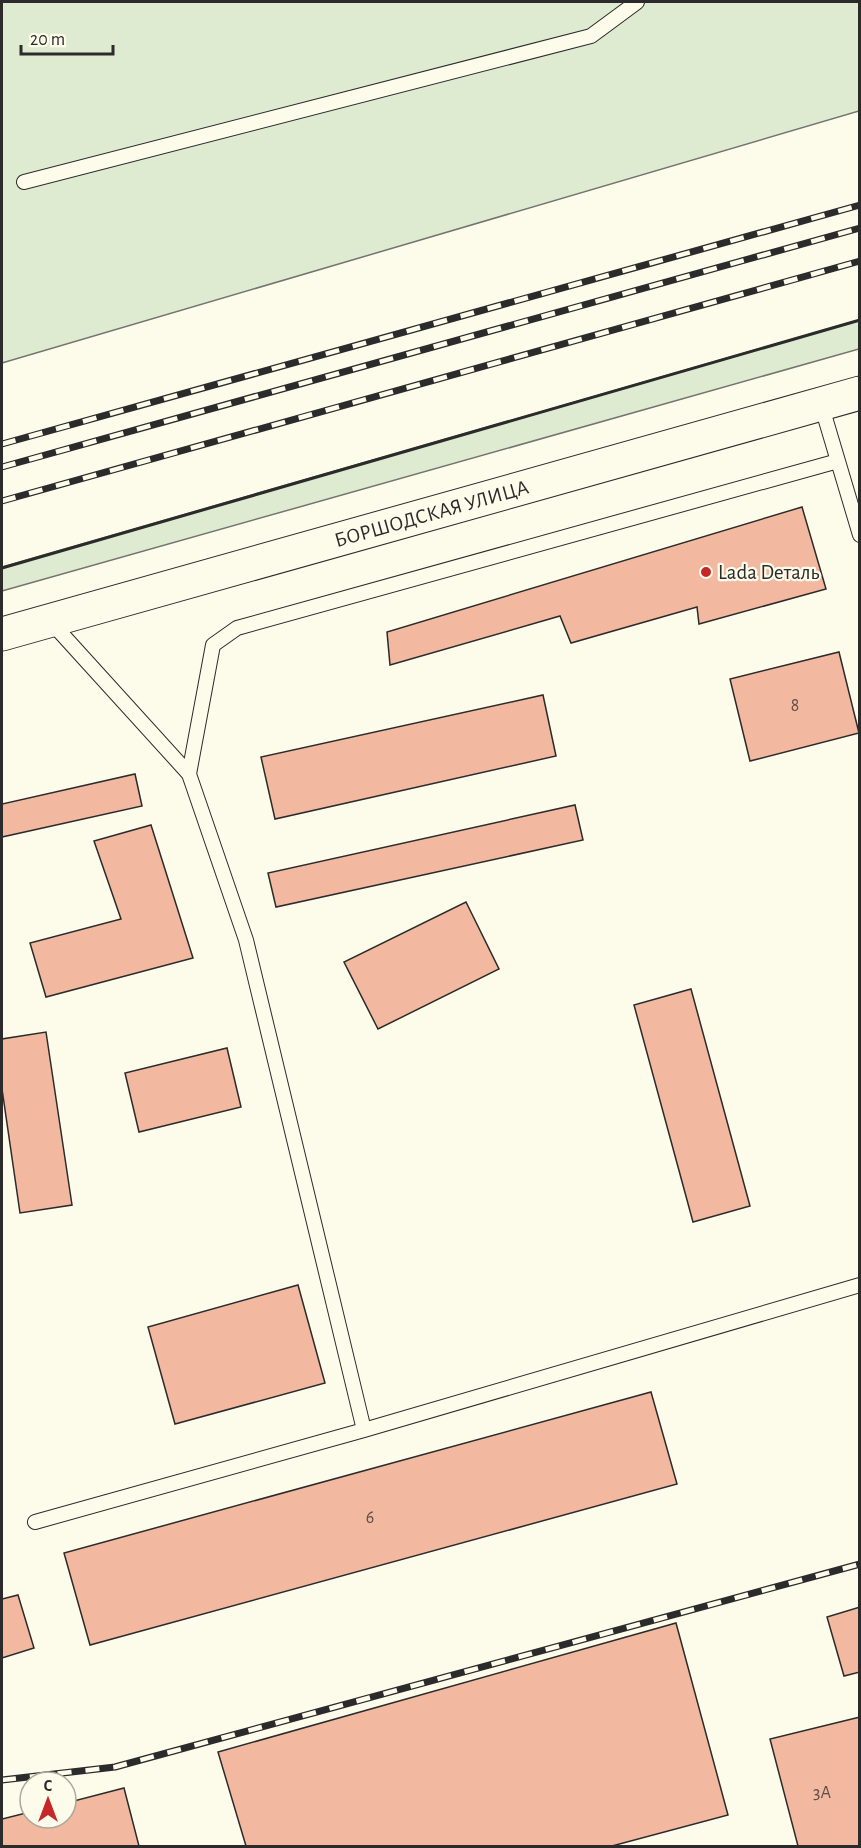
<svg xmlns="http://www.w3.org/2000/svg" width="861" height="1848" font-family="'Alegreya Sans',sans-serif">
<style>
.green{fill:#deebd1;stroke:#74746e;stroke-width:1.5}
.building{fill:#f2b8a0;stroke:#2b2b2b;stroke-width:1.5}
.lines{fill:none;stroke-linecap:round;stroke-linejoin:round}
.lane-casing{stroke:#2b2b2b;stroke-width:16}
.secondary-casing{stroke:#2b2b2b;stroke-width:35}
.lane{stroke:#fdfbea;stroke-width:14}
.secondary{stroke:#fdfbea;stroke-width:33}
.rail-casing{stroke:#2b2b2b;stroke-width:7}
.rail{stroke:#fdfbea;stroke-width:4.5;stroke-dasharray:14;stroke-linecap:butt}
.wall{stroke:#2b2b2b;stroke-width:3}
.poi-dot{fill:#c62828;stroke:#fdfbea;stroke-width:2}
.labels{text-anchor:middle;dominant-baseline:central;stroke-width:4.5;stroke-linejoin:round;paint-order:stroke}
.number-label{font-size:18px;fill:#5d4e48}
.street-label{font-size:21px;fill:#2b2b2b;stroke:#fdfbea}
.poi-label{font-size:21px;fill:#2b2b2b;stroke:#fdfbea;text-anchor:start}
</style>
<rect width="100%" height="100%" fill="#fdfbea"/>
<path class="green" d="M 2,2 L 859,2 L 859,111 L 2,363 Z
M 859,320 L 859,349 L 2,591 L 2,567 Z"/>
<path class="building" d="M 802,507 L 826,589 L 699,624 L 697,607 L 571,643 L 560,616 L 390,665 L 387,632 Z
M 839,652 L 859,733 L 750,761 L 730,679 Z
M 543,695 L 556,756 L 275,819 L 261,757 Z
M 135,774 L 142,806 L 2,837 L 2,804 Z
M 575,805 L 583,840 L 276,907 L 268,873 Z
M 151,825 L 193,958 L 46,997 L 30,943 L 121,919 L 94,841 Z
M 466,902 L 499,969 L 378,1029 L 344,962 Z
M 691,989 L 750,1206 L 693,1222 L 634,1005 Z
M 46,1032 L 72,1205 L 20,1213 L 2,1089 L 2,1039 Z
M 227,1048 L 241,1107 L 139,1132 L 125,1073 Z
M 298,1285 L 325,1383 L 175,1424 L 148,1327 Z
M 651,1392 L 677,1484 L 90,1645 L 64,1553 Z
M 18,1595 L 34,1648 L 2,1658 L 2,1599 Z
M 860,1607 L 860,1672 L 844,1676 L 827,1617 Z
M 676,1623 L 728,1815 L 612,1846 L 246,1846 L 218,1752 Z
M 860,1717 L 860,1846 L 798,1846 L 770,1739 Z
M 124,1788 L 139,1846 L 2,1846 L 2,1819 L 30,1812 L 30,1818 L 66,1818 L 66,1803 Z"/>
<g class="lines">
<defs>
<path id="lane" d="M 24,182 L 591,36 L 637,2
M 821,404 L 860,535
M 51,622 L 189,774 L 246,940 L 364,1430
M 189,774 L 213,645 L 237,628 L 838,461
M 35,1522 L 364,1430 L 860,1285"/>
<g id="secondary">
<path id="s1" d="M 2,634 L 860,393"/>
</g>
</defs>
<use href="#lane" class="lane-casing"/>
<use href="#secondary" class="secondary-casing"/>
<use href="#lane" class="lane"/>
<use href="#secondary" class="secondary"/>
<defs>
<path id="rail" d="M 2,444 L 860,205
M 2,467 L 860,228
M 2,501 L 860,261
M 2,1780 L 115,1767 L 860,1564"/>
</defs>
<use href="#rail" class="rail-casing"/>
<use href="#rail" class="rail"/>
<path class="wall" d="M 2,568 L 860,320"/>
</g>
<circle class="poi-dot" cx="706" cy="572" r="6"/>
<g class="labels">
<g class="number-label">
<text x="795" y="706">8</text>
<text x="370" y="1518">6</text>
<text x="822" y="1793">3А</text>
</g>
<g class="street-label">
<text stroke="none"><textPath href="#s1" startOffset="446">БОРШОДСКАЯ УЛИЦА</textPath></text>
</g>
<g class="poi-label">
<text x="718" y="572">Lada Dеталь</text>
</g>
</g>
<rect width="861" height="1848" fill="none" stroke="#2b2b2b" stroke-width="6"/>
<g transform="translate(48 1800)"><circle r="28" fill="#fdfbea" stroke="#a9a89e" stroke-width="1.5"/>
<path d="M0-4.5L10 22L0 15L-10 22Z" fill="#c62828"/>
<text y="-9" font-size="16" font-weight="bold" text-anchor="middle" fill="#2b2b2b">С</text>
</g>
<path d="M21 45v9h92v-9" fill="none" stroke="#2b2b2b" stroke-width="3"/>
<text x="30" y="45" font-size="18" fill="#2b2b2b" stroke="#fdfbea" stroke-width="4.5" paint-order="stroke">20 m</text>
</svg>
